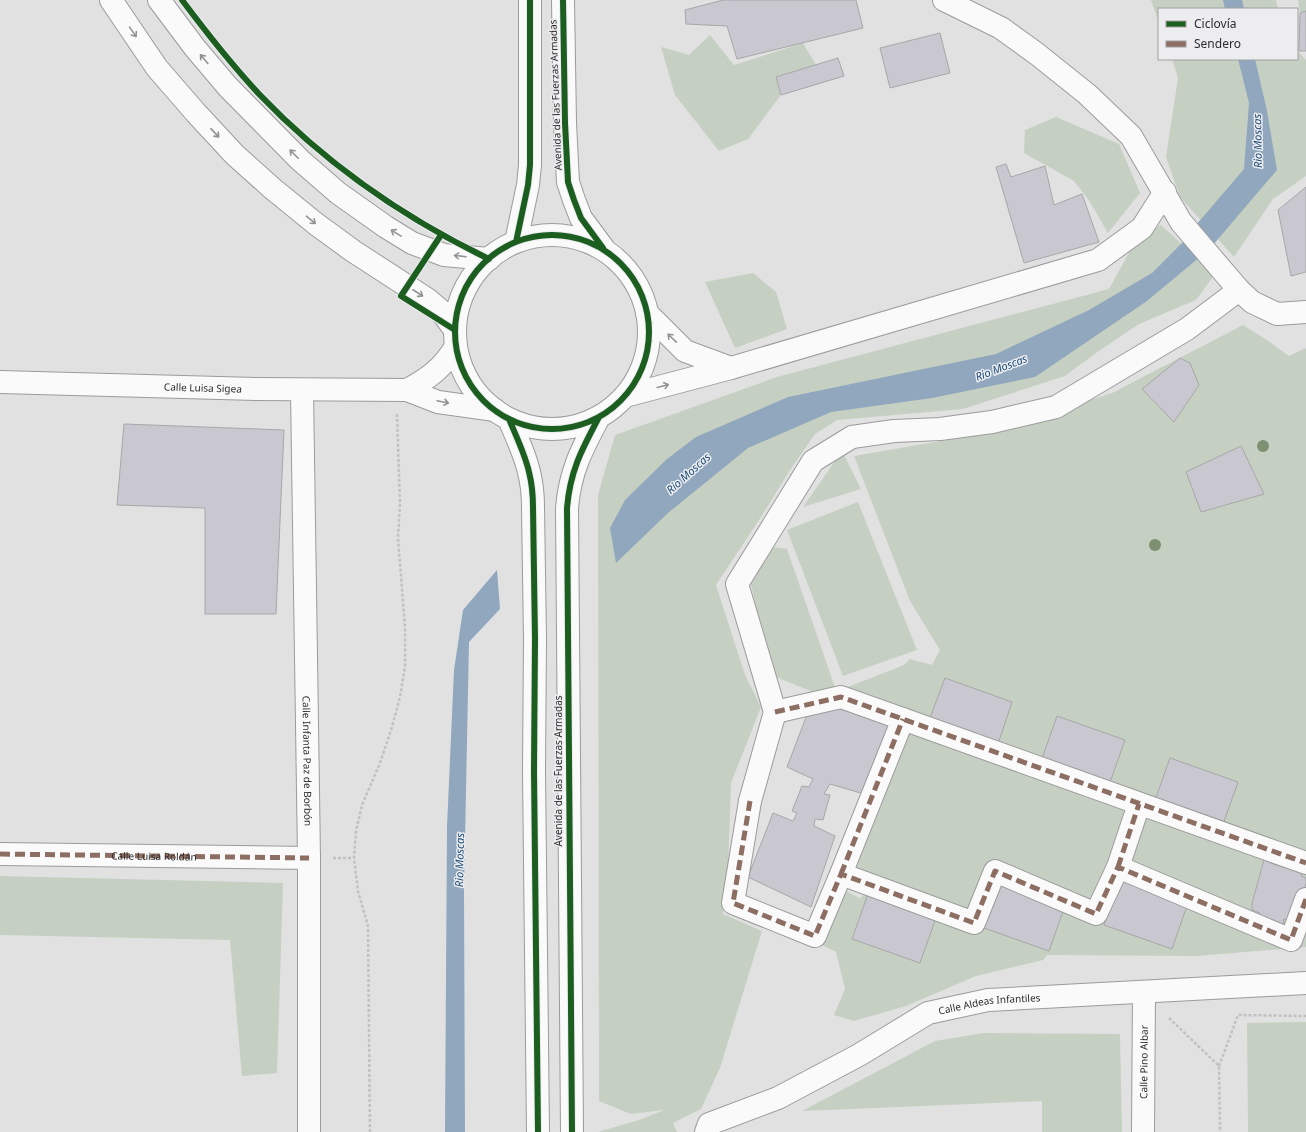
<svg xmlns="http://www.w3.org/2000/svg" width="1306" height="1132" font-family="'Noto Sans',sans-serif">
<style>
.green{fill:#c6d0c2}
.water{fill:#90a7be}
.building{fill:#c9c7cf;stroke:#a7a7a8}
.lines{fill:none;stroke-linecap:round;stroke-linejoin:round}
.pedestrian-casing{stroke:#9b9b9c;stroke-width:24}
.minor-casing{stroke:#9b9b9c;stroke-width:24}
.secondary-casing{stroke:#9b9b9c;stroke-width:24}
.path{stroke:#c1c1c2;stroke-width:2.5;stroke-dasharray:3 2;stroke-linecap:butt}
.pedestrian{stroke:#fafafb;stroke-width:22}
.minor{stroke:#fafafb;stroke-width:22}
.secondary{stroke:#fafafb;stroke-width:22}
.quiet{stroke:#8d6e63;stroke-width:5;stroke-dasharray:10 5;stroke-linecap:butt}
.cycleway-casing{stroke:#ededf0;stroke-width:8}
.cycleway{stroke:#1b5e20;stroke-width:6}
.tree{fill:#7d9072}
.oneway{stroke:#939394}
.labels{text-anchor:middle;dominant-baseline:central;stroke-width:3;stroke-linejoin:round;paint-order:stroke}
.street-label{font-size:10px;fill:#2c2c2d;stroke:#ededf0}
.water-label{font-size:11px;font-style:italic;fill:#184975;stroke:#ededf0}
</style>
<rect width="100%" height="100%" fill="#e1e1e2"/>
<path class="green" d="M 1151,0 L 1276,0 L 1278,9 L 1159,9 L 1159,23 Z
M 1298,0 L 1306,0 L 1306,11 L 1300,13 Z
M 710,35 L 734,65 L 803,43 L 816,65 L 776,77 L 781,95 L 748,139 L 719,151 L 675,95 L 661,47 L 689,55 Z
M 1297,50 L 1306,60 L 1306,176 L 1273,199 L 1234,257 L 1180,197 L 1166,157 L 1178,78 L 1172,59 L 1297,59 Z
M 1056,117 L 1119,144 L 1140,193 L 1108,233 L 1090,202 L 1074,181 L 1024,153 L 1025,130 Z
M 1161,225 L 1215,274 L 1196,300 L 1139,324 L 1096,353 L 1065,376 L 963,409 L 837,420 L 815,434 L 790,470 L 763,514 L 716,585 L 745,675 L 761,707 L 731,783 L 728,870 L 723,914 L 762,931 L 720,1068 L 701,1109 L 673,1123 L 677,1132 L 598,1132 L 639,1120 L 664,1110 L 631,1114 L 599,1101 L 598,495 L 615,435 L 777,377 L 1109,289 L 1136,240 Z
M 753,273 L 776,292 L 787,329 L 735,348 L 705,282 Z
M 1243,325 L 1267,340 L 1289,356 L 1306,348 L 1306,947 L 1197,956 L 1047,955 L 1043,960 L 976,976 L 906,1006 L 854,1021 L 834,1015 L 845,989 L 836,952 L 822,945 L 843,890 L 860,898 L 869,891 L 841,874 L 899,735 L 914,711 L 848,687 L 904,665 L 910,659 L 932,665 L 940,650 L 910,601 L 854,456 L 993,432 L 1112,393 Z
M 842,451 L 861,489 L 803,507 Z
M 858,502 L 917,650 L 843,676 L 787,530 Z
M 773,547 L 787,549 L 837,693 L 818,694 L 771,675 L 750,580 Z
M 0,876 L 283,883 L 277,1073 L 242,1076 L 230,940 L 0,935 Z
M 1306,1022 L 1306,1132 L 1248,1132 L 1247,1023 Z
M 983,1033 L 1120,1034 L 1122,1132 L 1042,1132 L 1042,1101 L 802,1111 L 935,1041 Z"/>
<path class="water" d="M 1223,0 L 1242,0 L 1244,9 L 1225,9 Z
M 1238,59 L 1255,59 L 1267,111 L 1277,170 L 1213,245 L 1196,225 L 1244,169 L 1249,103 Z
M 1185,240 L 1201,256 L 1147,301 L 1035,377 L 932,398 L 831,412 L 748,448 L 668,513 L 616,563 L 610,528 L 625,500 L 667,459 L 696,437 L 788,397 L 996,354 L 1089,310 L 1152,273 Z
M 497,570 L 500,609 L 469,642 L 464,890 L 465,1132 L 445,1132 L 447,827 L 454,670 L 463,610 Z"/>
<path class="building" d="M 723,0 L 856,0 L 863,28 L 737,59 L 727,26 L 686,24 L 685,10 Z
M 1306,11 L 1306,51 L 1299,51 L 1300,13 Z
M 940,33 L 950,73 L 890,88 L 880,48 Z
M 838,58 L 844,76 L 781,95 L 776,77 Z
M 1006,164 L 1011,177 L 1045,166 L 1054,205 L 1082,194 L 1099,242 L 1024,263 L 996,167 Z
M 1306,187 L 1306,272 L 1291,276 L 1278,210 Z
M 1180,358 L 1190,363 L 1199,385 L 1174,422 L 1142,389 Z
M 124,424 L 284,430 L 276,614 L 205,614 L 205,508 L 117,505 Z
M 1241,446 L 1264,494 L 1201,512 L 1186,472 Z
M 945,678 L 1012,702 L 996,750 L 927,726 Z
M 831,705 L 890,726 L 864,794 L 830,784 L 824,794 L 830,795 L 823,820 L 815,819 L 814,826 L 835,836 L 811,907 L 748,877 L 773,813 L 793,821 L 797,813 L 792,811 L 802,786 L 809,787 L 813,779 L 787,767 L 808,712 Z
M 1057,716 L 1125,740 L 1108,788 L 1040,764 Z
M 1170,758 L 1238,782 L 1221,830 L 1153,806 Z
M 1264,860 L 1276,865 L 1277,860 L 1303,869 L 1301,876 L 1306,878 L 1306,883 L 1294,923 L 1284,919 L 1282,933 L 1256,921 L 1260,913 L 1252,910 L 1252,903 Z
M 1121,876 L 1189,900 L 1172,949 L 1104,925 Z
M 998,879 L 1066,903 L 1049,951 L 981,927 Z
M 869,891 L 937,915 L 920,963 L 852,939 Z"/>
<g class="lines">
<defs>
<g id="pedestrian">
<path d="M 775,712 L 841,697 L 1306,863"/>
<path d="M 750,801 L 733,903 L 815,936 L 841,874 L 974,923 L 995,871 L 1096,914 L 1118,867 L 1291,940 L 1306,899"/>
<path id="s1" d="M 0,854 L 309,858"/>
<path d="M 1118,867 L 1139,804"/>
<path d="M 841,874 L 903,719"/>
</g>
<g id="minor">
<path d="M 111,0 L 157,68 L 196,113 L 235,155 L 273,189 L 316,224 L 353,251 L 427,299 L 440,310 L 455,330"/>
<path d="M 159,0 L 195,48 L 228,87 L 300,160 L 338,193 L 386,227 L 412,243 L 444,255 L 489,259"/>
<path d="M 944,0 L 1001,28 L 1037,54 L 1087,94 L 1131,136 L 1181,222 L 1239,290 L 1252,302 L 1277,314 L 1306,312"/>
<path d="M 647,313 L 685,351 L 731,368"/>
<path id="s2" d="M 0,382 L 257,389 L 407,390 L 438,402 L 495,410"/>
<path id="s3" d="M 302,390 L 309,858 L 309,1132"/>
<path d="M 407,390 C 429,378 443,368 456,346"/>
<path d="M 625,396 L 731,368 L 1098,260 L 1142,228 L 1165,192"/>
<path d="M 750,801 L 775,712 L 737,584 L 813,461 L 852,437 L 894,431 L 940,429 L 992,422 L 1056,407 L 1187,329 L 1239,290"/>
<path id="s4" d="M 706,1132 L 709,1124 L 778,1098 L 859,1055 L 928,1013 L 988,1000 L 1306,983"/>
<path id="s5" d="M 1143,1132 L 1144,992"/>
</g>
<path id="secondary" d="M 563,0 L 565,123 L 568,182 L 574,200 L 581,218 L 604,249
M455 332a97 97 0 1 1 194 0a97 97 0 1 1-194 0Z
M 516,242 L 528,185 L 530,165 L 530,0
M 509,419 C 516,436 525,454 529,472 C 532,484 533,495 533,507 L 535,639 L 534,771 L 538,1132
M 572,1132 L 567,508 C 570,471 582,449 599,417"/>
</defs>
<use href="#pedestrian" class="pedestrian-casing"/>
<use href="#minor" class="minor-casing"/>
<use href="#secondary" class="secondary-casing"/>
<path class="path" d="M 333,858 L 354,858
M 1169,1018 L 1219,1066 L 1220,1132
M 1219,1066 L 1238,1015 L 1306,1016
M 370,1132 L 368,926 L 358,891 L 354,858 L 356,831 L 362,805 L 380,763 L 392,727 L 400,697 L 405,667 L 405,627 L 398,538 L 400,503 L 397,414"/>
<use href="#pedestrian" class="pedestrian"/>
<use href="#minor" class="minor"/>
<use href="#secondary" class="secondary"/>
<path class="quiet" d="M 775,712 L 841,697 L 1306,863
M 750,801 L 733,903 L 815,936 L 841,874 L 974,923 L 995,871 L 1096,914 L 1118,867 L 1291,940 L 1306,899
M 0,854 L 309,858
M 1118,867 L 1139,804
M 841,874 L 903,719"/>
<defs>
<path id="cycleway" d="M 182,0 C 206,32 231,64 259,94 C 324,162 404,218 489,259
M 563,0 L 565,123 L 568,182 L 574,200 L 581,218 L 603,248
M 441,235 L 401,296 L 455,330
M455 332a97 97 0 1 1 194 0a97 97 0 1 1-194 0Z
M 516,242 L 528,185 L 530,165 L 530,0
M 509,419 C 516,436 525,454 529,472 C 532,484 533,495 533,507 L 535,639 L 534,771 L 538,1132
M 572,1132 L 567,508 C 570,471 582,449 599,417"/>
</defs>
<use href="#cycleway" class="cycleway-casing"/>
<use href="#cycleway" class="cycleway"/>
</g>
<g class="tree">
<circle cx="1263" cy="446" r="6"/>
<circle cx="1155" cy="545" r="6"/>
</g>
<defs><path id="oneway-shaft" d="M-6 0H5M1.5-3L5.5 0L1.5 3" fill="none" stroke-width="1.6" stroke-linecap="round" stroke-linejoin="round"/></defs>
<g class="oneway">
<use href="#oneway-shaft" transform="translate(133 32) rotate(55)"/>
<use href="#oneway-shaft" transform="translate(204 59) rotate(-130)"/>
<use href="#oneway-shaft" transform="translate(215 133) rotate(47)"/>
<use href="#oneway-shaft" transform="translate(294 154) rotate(-135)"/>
<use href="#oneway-shaft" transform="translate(311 220) rotate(40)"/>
<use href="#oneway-shaft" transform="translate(396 233) rotate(-149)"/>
<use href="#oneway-shaft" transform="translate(460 256) rotate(-173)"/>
<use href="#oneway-shaft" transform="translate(418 293) rotate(33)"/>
<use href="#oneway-shaft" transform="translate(672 338) rotate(-136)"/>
<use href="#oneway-shaft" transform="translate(663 386) rotate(-15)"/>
<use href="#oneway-shaft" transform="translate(443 402) rotate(12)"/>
</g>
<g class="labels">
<g class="street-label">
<text transform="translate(555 95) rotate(-92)">Avenida de las Fuerzas Armadas</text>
<text stroke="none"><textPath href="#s2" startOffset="203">Calle Luisa Sigea</textPath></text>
<text stroke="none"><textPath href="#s3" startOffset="371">Calle Infanta Paz de Borbón</textPath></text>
<text transform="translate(558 771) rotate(-90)">Avenida de las Fuerzas Armadas</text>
<text stroke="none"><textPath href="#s1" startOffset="154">Calle Luisa Roldán</textPath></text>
<text stroke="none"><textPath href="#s4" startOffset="317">Calle Aldeas Infantiles</textPath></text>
<text stroke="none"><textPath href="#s5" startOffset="70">Calle Pino Albar</textPath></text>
</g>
<g class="water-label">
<text transform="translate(1257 141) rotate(-91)">Rio Moscas</text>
<text transform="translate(1001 367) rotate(-21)">Rio Moscas</text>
<text transform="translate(688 473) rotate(-42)">Rio Moscas</text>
<text transform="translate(459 860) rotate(-89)">Rio Moscas</text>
</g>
</g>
<rect x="1158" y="8" width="140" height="52" fill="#ededf0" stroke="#a0a0a2"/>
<rect x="1166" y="21" width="20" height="6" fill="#1b5e20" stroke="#a0a0a2"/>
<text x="1194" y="28" font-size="12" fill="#2c2c2d">Ciclovía</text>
<rect x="1166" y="41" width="20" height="6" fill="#8d6e63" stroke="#a0a0a2"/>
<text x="1194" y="48" font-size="12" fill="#2c2c2d">Sendero</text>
</svg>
